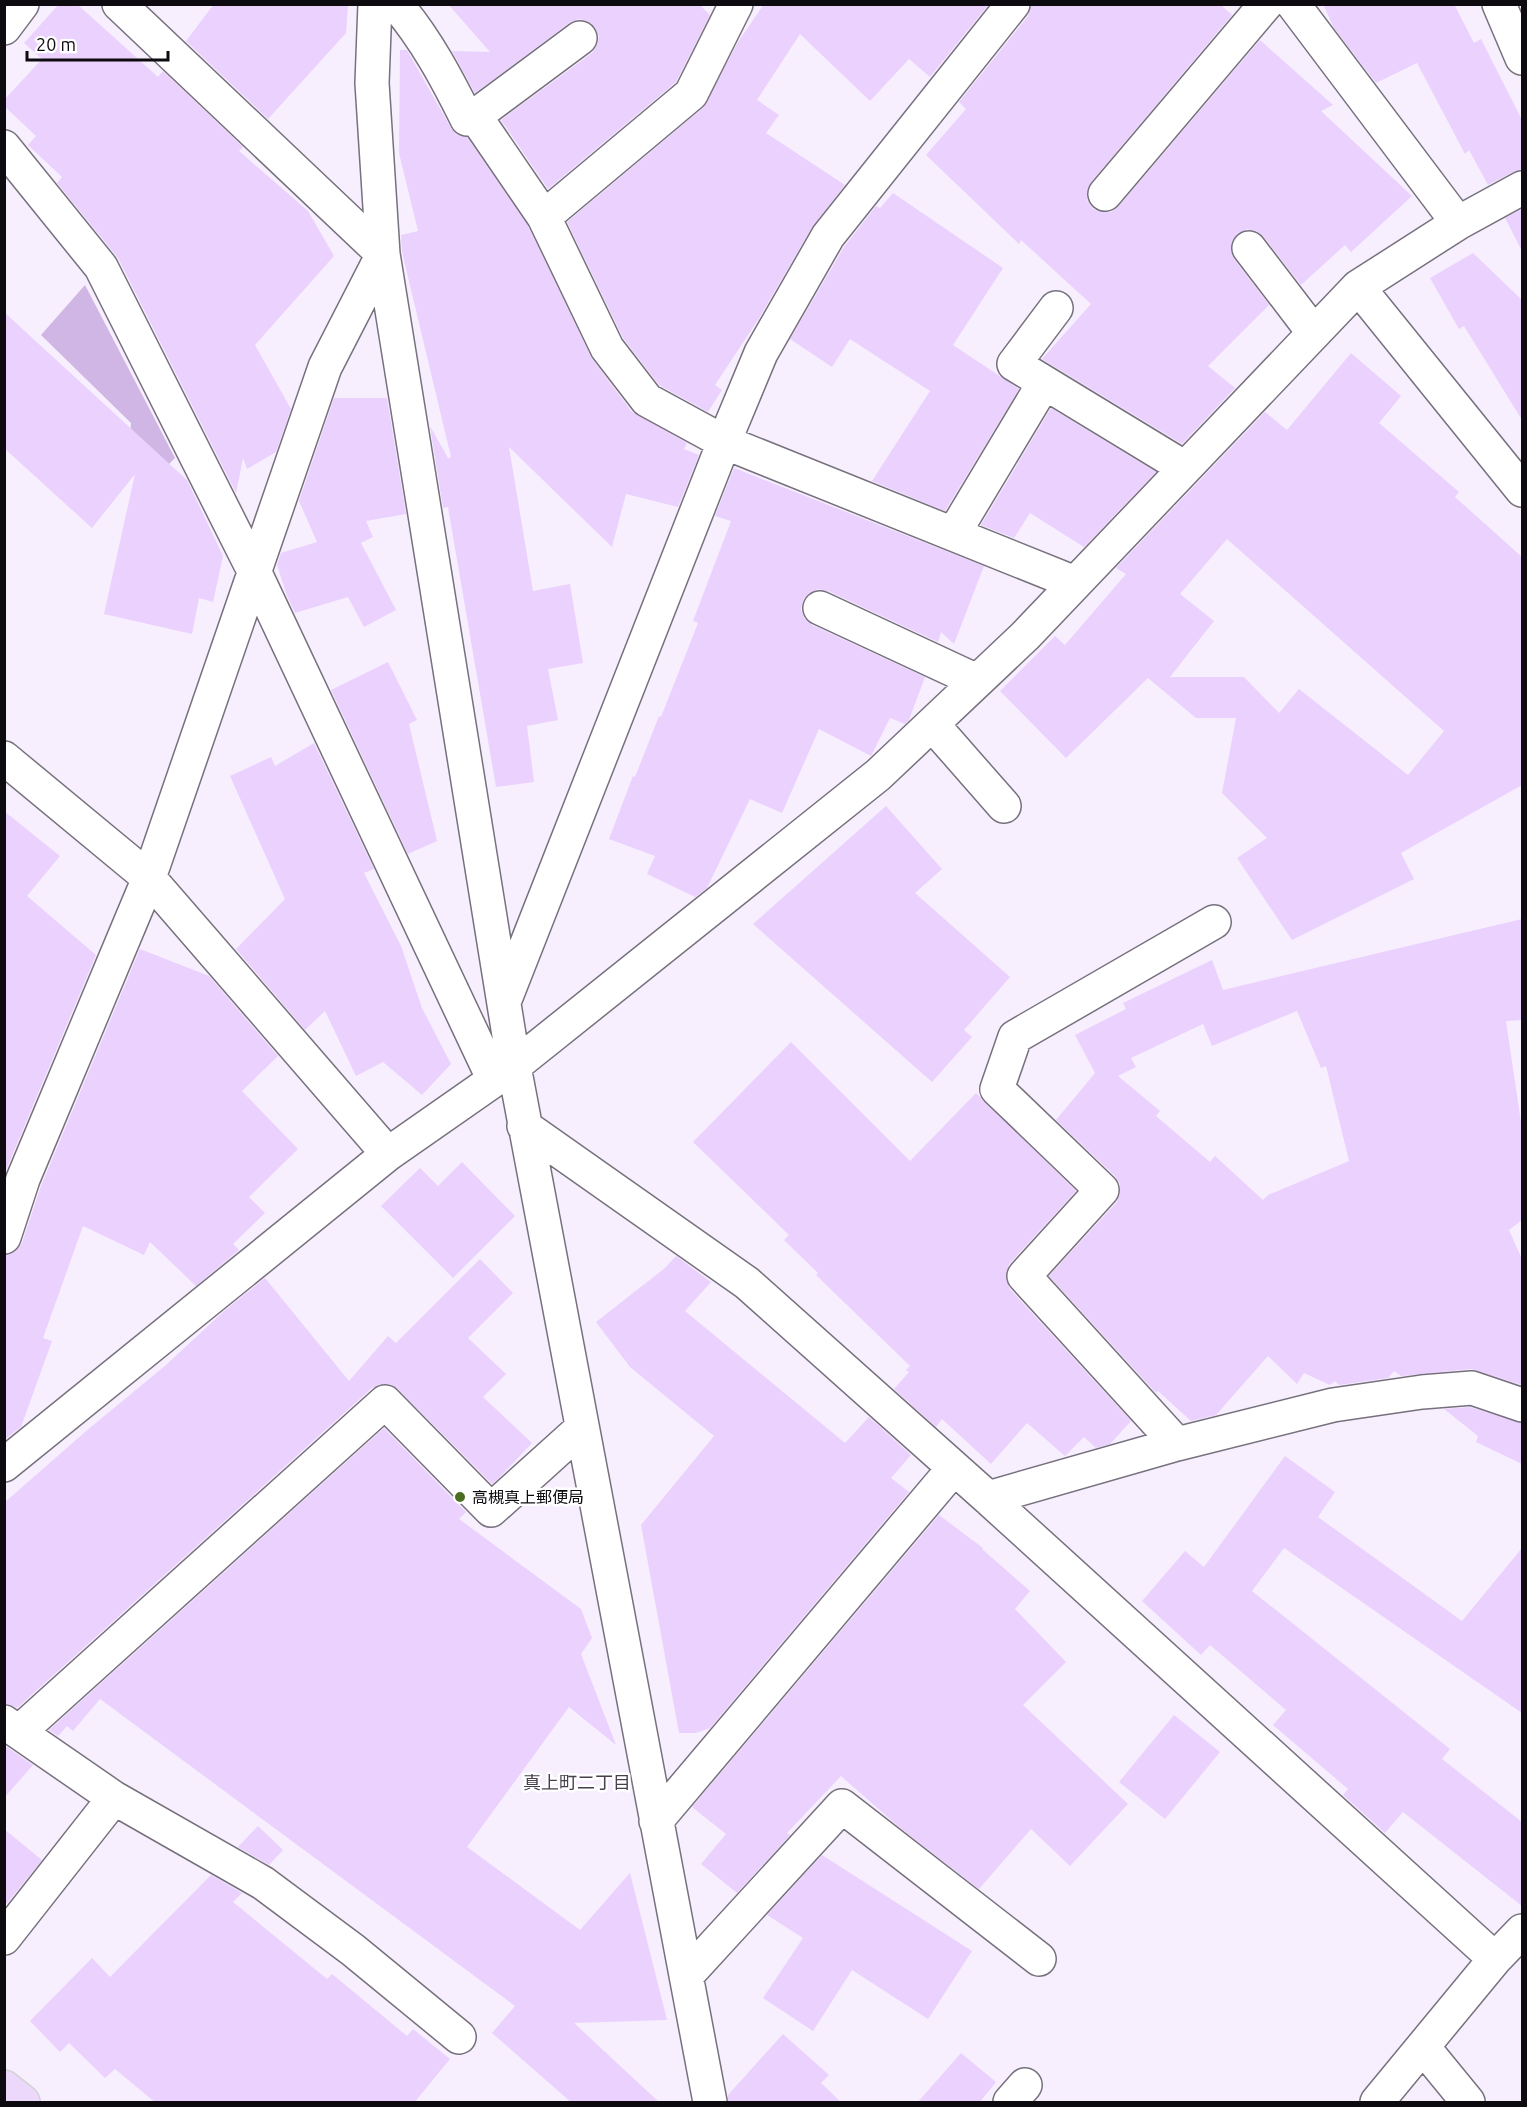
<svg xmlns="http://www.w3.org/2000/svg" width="1527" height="2107" font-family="Ubuntu,'Noto Sans JP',sans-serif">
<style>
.green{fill:#d0b6e5}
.building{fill:#ead1fe;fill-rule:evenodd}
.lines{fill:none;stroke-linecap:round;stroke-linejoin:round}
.minor-casing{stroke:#77707d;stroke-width:36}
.major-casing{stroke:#d3d3d4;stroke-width:36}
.minor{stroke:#fff;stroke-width:33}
.major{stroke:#ebd8fa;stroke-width:33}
.poi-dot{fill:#4c6c22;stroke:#fff;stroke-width:2}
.labels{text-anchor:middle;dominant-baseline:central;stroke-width:5;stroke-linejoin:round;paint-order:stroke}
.poi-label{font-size:16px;fill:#0d0b0f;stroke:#fff;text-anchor:start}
.neighbourhood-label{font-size:18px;fill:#48414d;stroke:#fff}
</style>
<rect width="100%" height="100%" fill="#f7effe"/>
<path class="green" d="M 85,285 L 175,458 L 165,468 L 130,436 L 131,423 L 41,335 Z"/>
<path class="building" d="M 59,4 L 77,4 L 158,77 L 163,71 L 243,147 L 239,151 L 308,211 L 334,256 L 255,345 L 291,409 L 276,452 L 247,469 L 243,458 L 236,493 L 118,258 L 57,183 L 62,177 L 28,145 L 36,136 L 4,106 L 4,100 L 42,59 L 24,43 Z
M 214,4 L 348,4 L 346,33 L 268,119 L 186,41 Z
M 448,4 L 699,4 L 710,15 L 676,82 L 548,189 L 501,120 L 592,53 L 597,45 L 599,36 L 595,27 L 587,21 L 578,19 L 569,23 L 475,93 L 452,51 L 490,52 Z
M 764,4 L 989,4 L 930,77 L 909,59 L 870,101 L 800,34 L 757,100 L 779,115 L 766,133 L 845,185 L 812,227 L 758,320 L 715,385 L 722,390 L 708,412 L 659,385 L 623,338 L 567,222 L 703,108 L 738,42 Z
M 1031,4 L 1220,4 L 1232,15 L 1091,182 L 1087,190 L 1087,200 L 1093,209 L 1102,212 L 1111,212 L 1119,206 L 1260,40 L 1333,105 L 1321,111 L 1412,196 L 1351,252 L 1345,245 L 1301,285 L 1263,236 L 1256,231 L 1247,229 L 1237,234 L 1232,241 L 1231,251 L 1234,259 L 1269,305 L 1208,366 L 1235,388 L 1182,444 L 1042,359 L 1091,304 L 1021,240 L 1019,244 L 926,155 L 966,109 L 959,102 L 1028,16 Z
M 1323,4 L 1454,4 L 1474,43 L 1481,39 L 1522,120 L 1522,169 L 1513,172 L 1488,185 L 1469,150 L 1465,154 L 1417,63 L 1376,83 L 1334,28 Z
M 400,50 L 407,50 L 451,128 L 457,135 L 467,137 L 528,226 L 592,359 L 632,412 L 687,443 L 684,449 L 699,455 L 678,507 L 626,494 L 612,547 L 509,447 L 533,591 L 570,584 L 583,663 L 548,669 L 558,720 L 527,726 L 534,782 L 496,787 L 448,507 L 443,508 L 430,426 L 448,458 L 451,457 L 402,252 L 401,235 L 418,231 L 399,153 Z
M 893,193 L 1003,268 L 953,345 L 1019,389 L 945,511 L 872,481 L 930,391 L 850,339 L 832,367 L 790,339 L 844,247 L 876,206 L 880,208 Z
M 1522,209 L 1522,251 L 1505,218 Z
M 1473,253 L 1522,300 L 1522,420 L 1464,326 L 1459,329 L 1430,278 Z
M 4,312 L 187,480 L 223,556 L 213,602 L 199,598 L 192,634 L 104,614 L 135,474 L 92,528 L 4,448 Z
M 1351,353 L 1401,396 L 1379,423 L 1459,492 L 1455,497 L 1522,557 L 1522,785 L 1401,853 L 1414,879 L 1292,940 L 1237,858 L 1267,838 L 1222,793 L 1236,718 L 1196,718 L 1148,678 L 1066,758 L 1000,691 L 1055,636 L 1065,645 L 1126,574 L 1116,568 L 1265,412 L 1287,430 ZM 1227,539 L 1444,731 L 1408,775 L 1299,689 L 1279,713 L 1244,677 L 1170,677 L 1214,621 L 1180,594 Z
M 334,398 L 387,398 L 406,514 L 366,521 L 373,537 L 361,543 L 396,610 L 364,627 L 348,597 L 295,613 L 287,596 L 277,565 L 281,553 L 317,542 L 299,501 Z
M 1051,408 L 1156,472 L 1084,547 L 1030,513 L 1014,538 L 981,525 Z
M 734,468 L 984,566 L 954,644 L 941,632 L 938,642 L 828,591 L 818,589 L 809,593 L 803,600 L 801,609 L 804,618 L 812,625 L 925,677 L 909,720 L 905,724 L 890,718 L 871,756 L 819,729 L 782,813 L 750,799 L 707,888 L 695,897 L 647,874 L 655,856 L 609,839 L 633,776 L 635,777 L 659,716 L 661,717 L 698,623 L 693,621 L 731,521 L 715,516 Z
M 388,662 L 417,720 L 409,724 L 437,841 L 408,854 L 331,690 Z
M 314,743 L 374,869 L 364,873 L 401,946 L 422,1008 L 451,1064 L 422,1095 L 383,1062 L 356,1076 L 325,1011 L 305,1030 L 236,949 L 285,899 L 230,776 L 271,757 L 275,766 Z
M 886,806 L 942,869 L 915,893 L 1010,977 L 964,1030 L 972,1037 L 932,1082 L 753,924 Z
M 4,811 L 60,856 L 27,896 L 96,955 L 4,1175 Z
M 1522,919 L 1522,1020 L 1506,1021 L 1522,1129 L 1522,1220 L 1509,1230 L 1522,1259 L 1522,1385 L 1471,1369 L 1401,1376 L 1394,1371 L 1388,1378 L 1339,1385 L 1335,1381 L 1330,1385 L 1304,1373 L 1297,1384 L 1268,1356 L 1216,1415 L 1191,1421 L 1158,1391 L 1156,1393 L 1049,1276 L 1116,1203 L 1120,1194 L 1120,1184 L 1115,1176 L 1056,1120 L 1095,1073 L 1075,1035 L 1126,1009 L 1123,1003 L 1212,960 L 1223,990 ZM 1297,1011 L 1321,1068 L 1326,1066 L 1349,1161 L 1268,1195 L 1263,1200 L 1215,1156 L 1210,1162 L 1156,1116 L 1160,1111 L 1118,1076 L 1136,1067 L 1131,1058 L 1203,1024 L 1212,1046 Z
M 140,949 L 209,976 L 278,1056 L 242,1091 L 298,1149 L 249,1197 L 265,1213 L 233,1244 L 239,1250 L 196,1286 L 150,1242 L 144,1255 L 83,1226 L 43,1338 L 52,1341 L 21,1427 L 4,1440 L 4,1255 L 16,1251 L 22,1243 L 41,1186 Z
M 791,1042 L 910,1161 L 976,1093 L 1076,1191 L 1010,1263 L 1006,1271 L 1006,1280 L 1010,1289 L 1131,1421 L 1110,1444 L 1096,1448 L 1084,1437 L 1065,1456 L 1027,1423 L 991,1464 L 942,1419 L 936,1427 L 894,1389 L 909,1372 L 906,1370 L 910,1366 L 816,1275 L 818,1273 L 784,1240 L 789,1235 L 693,1142 Z
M 462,1162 L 515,1216 L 453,1278 L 381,1206 L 420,1168 L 438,1186 Z
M 676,1256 L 711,1282 L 685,1311 L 845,1443 L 869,1417 L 911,1455 L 891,1478 L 909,1492 L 710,1728 L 696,1733 L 679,1733 L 641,1525 L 714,1436 L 630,1367 L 596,1322 L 665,1268 Z
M 480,1259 L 513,1293 L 468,1338 L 506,1374 L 483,1397 L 532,1443 L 498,1479 L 492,1484 L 398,1389 L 390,1384 L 380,1384 L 372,1388 L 17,1708 L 4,1703 L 4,1503 L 85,1432 L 166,1365 L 223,1312 L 265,1278 L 349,1381 L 388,1336 L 396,1343 Z
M 1470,1407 L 1522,1423 L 1522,1464 L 1476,1442 L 1478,1436 L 1444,1409 Z
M 384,1428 L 466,1512 L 459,1519 L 581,1609 L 592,1638 L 581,1654 L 616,1745 L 569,1707 L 467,1847 L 580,1930 L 630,1873 L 667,2020 L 574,2023 L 660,2103 L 572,2103 L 492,2033 L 515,2006 L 100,1699 L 73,1731 L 67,1726 L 58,1736 L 49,1730 Z
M 1285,1456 L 1335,1492 L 1318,1517 L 1462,1621 L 1522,1548 L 1522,1713 L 1284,1548 L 1252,1591 L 1450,1749 L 1442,1759 L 1522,1822 L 1522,1906 L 1403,1812 L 1385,1833 L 1343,1795 L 1348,1789 L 1273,1725 L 1286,1710 L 1210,1645 L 1201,1655 L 1142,1601 L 1185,1551 L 1204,1567 Z
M 939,1515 L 983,1548 L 982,1549 L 1030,1591 L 1015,1609 L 1066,1662 L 1023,1705 L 1128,1804 L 1070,1866 L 1031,1829 L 979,1889 L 899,1827 L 841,1776 L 787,1833 L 790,1835 L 737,1893 L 701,1864 L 726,1834 L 692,1807 Z
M 1174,1715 L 1220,1752 L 1165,1819 L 1119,1782 Z
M 4,1745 L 33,1765 L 4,1798 Z
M 258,1826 L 283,1850 L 269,1865 L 238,1847 Z
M 4,1829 L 42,1860 L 4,1907 Z
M 822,1855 L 972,1951 L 928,2019 L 852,1970 L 813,2031 L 763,1998 L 803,1938 L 767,1915 Z
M 211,1875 L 242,1893 L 233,1902 L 327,1979 L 332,1974 L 407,2036 L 413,2029 L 450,2059 L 414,2103 L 156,2103 L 115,2069 L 105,2078 L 69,2043 L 60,2052 L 30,2021 L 92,1958 L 110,1977 Z
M 783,2034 L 829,2075 L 821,2083 L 842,2103 L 728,2103 L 728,2095 Z
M 961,2053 L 996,2082 L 979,2103 L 917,2103 Z"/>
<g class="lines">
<defs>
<path id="minor" d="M 375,4 L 372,83 L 383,254 L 514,1066 L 710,2102
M 396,4 C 426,39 447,79 467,119 L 475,116 L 544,217 L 607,348 L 647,400 L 724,442 L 1075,583
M 1293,4 L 1458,223
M 1499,4 L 1522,58
M 4,28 L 22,4
M 475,116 L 580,38
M 4,147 L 101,267 L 255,573 L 494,1080
M 1105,194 L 1266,4
M 544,217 L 691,94 L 736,4
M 1249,248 L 1314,333
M 1358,287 L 1522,490
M 1056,308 L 1014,364 L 1185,468
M 954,533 L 1044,383
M 820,608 L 977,681
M 932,724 L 1004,806
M 4,758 L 149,878 L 388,1154
M 504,1002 L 724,442 L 761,353 L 828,236 L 1013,4
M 524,1126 L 747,1283 L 988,1498 L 1495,1959
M 4,1237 L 23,1179 L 149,878 L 325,367 L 383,254 L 119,4
M 1177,1444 L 1024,1276 L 1102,1190 L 997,1089 L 1015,1037 L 1214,922
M 4,1465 L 388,1154 L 514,1066 L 878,775 L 1025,636 L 1358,287 L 1458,223 L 1522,188
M 988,1498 L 1177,1444 L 1333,1405 L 1422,1392 L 1472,1388 L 1522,1405
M 4,1722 L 114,1798 L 4,1938
M 19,1732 L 385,1402 L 491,1510 L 582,1428
M 114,1798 L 263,1883 L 353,1950 L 459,2037
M 656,1821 L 954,1468
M 686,1976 L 842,1806 L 1039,1959
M 1423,2047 L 1468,2102
M 1010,2102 L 1025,2085
M 1377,2102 L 1495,1959 L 1522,1931"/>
<path id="major" d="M 4,2087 L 23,2102"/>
</defs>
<use href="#minor" class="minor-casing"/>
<use href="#major" class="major-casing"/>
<use href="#minor" class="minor"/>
<use href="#major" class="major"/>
</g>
<circle class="poi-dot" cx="460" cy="1497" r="6"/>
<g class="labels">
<g class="poi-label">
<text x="472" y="1497">高槻真上郵便局</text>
</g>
<g class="neighbourhood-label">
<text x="577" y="1782">真上町二丁目</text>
</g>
</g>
<rect width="1527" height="2107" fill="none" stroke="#0d0b0f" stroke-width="12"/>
<path d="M27 51v9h141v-9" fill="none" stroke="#0d0b0f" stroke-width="3"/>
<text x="36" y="51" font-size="18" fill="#0d0b0f" stroke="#ffffff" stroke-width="4.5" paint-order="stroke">20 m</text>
</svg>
